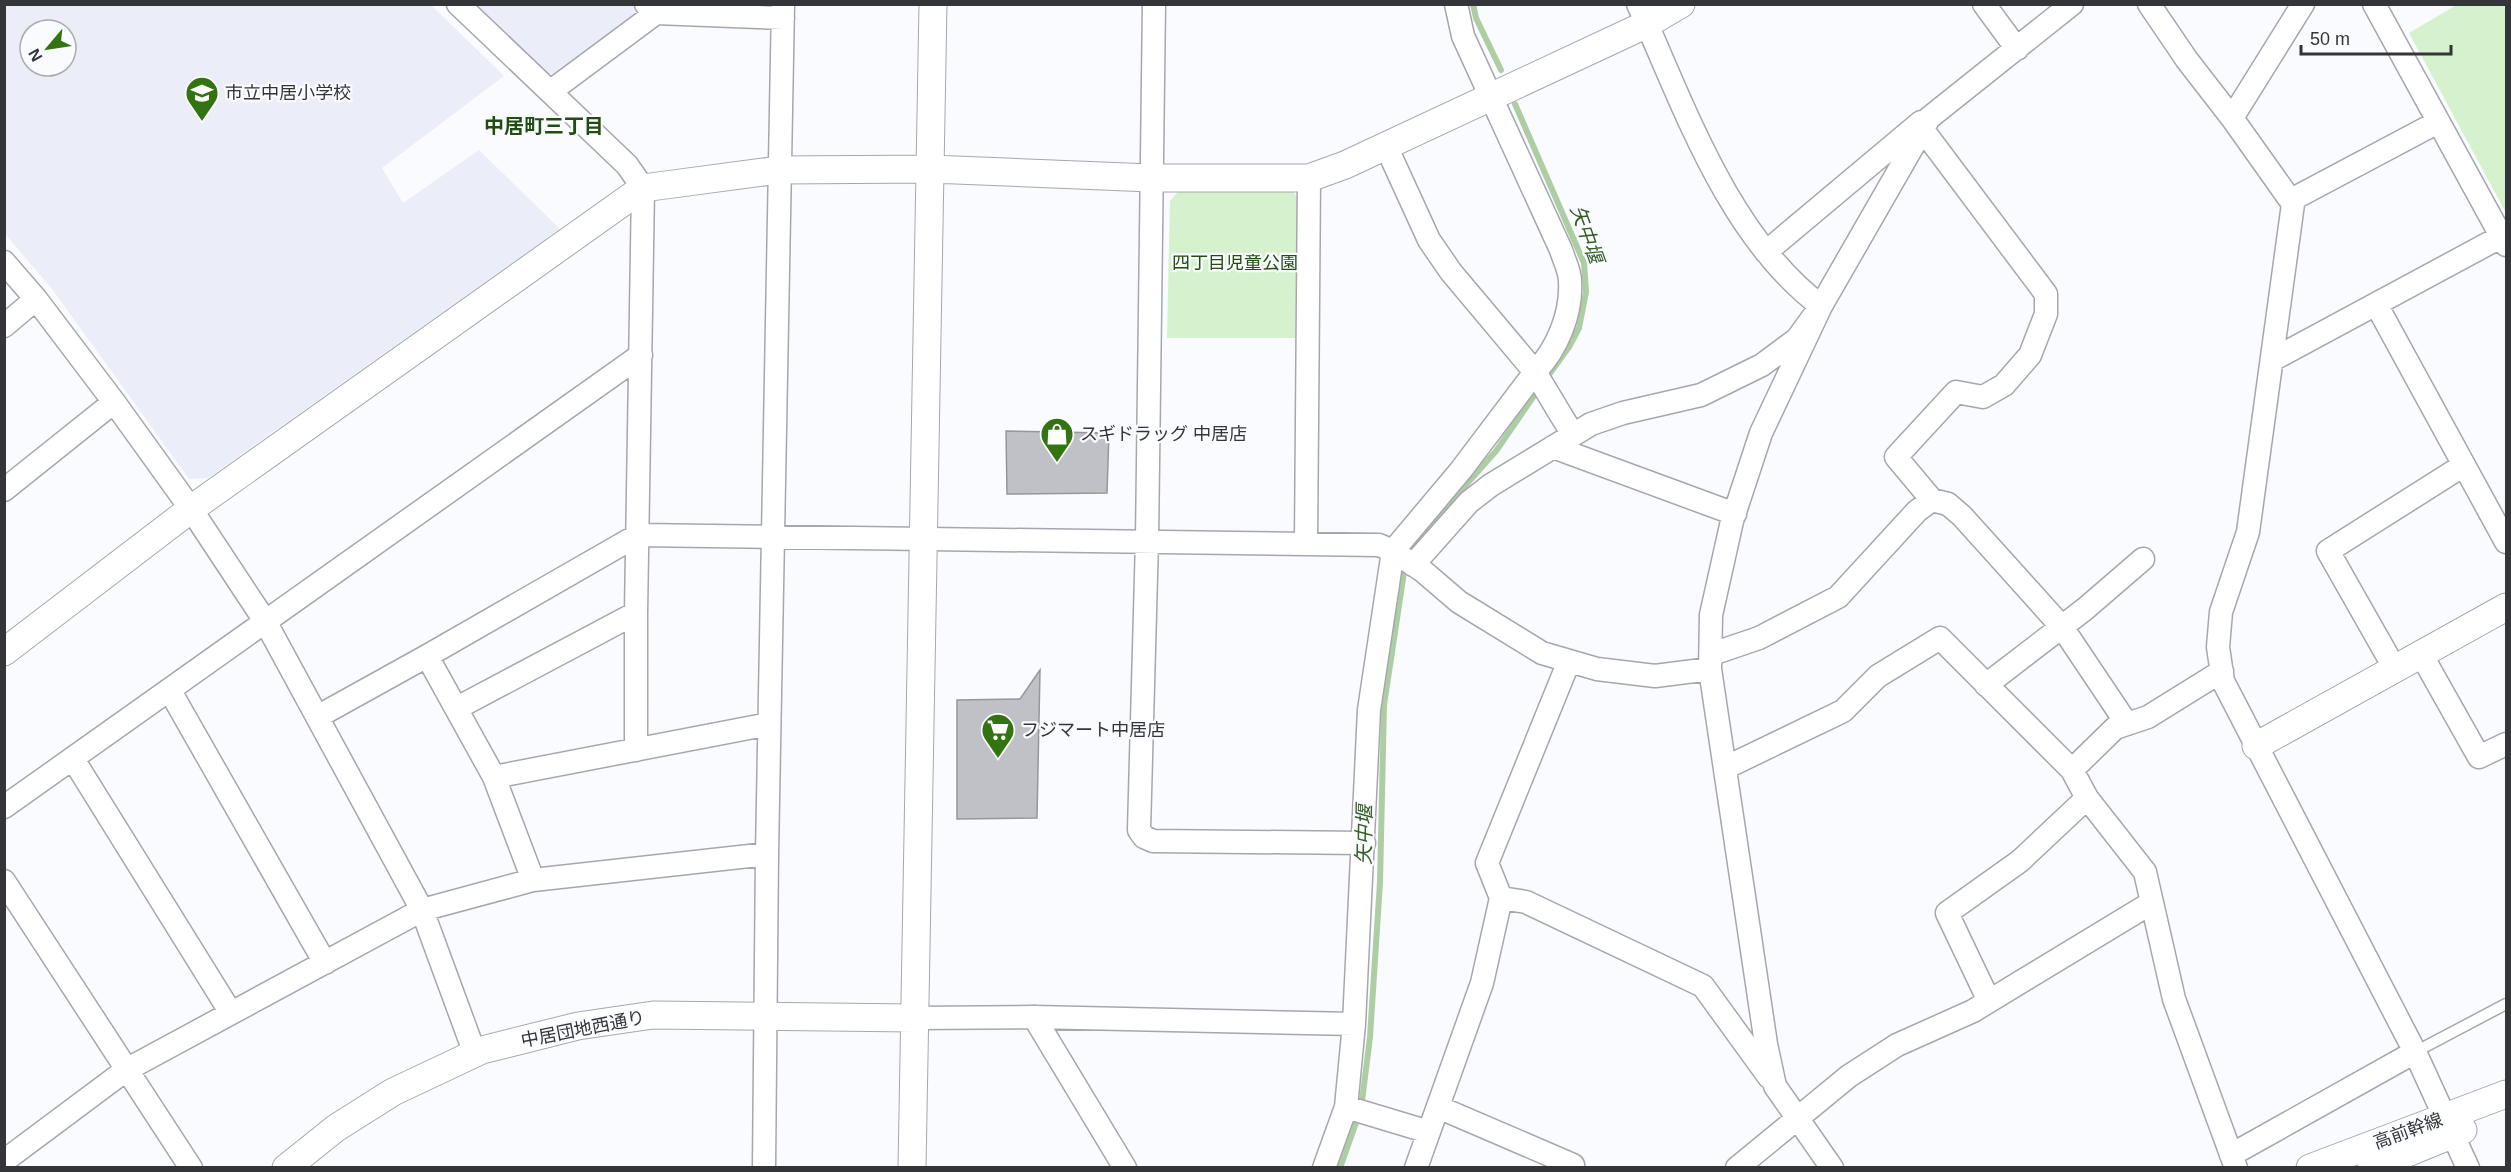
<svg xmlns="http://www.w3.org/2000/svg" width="2511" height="1172" font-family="Arial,'Noto Sans JP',sans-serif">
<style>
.built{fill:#ebeef9;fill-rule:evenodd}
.green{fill:#d6f1cd}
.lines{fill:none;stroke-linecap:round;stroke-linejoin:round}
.stream{stroke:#adcea3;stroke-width:6}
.building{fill:#bfc1c7;stroke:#95979d;stroke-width:1.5}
.service-casing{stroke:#a6a7ae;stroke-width:13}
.minor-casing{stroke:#a6a7ae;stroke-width:25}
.tertiary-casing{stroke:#a6a7ae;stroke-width:29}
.service{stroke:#fff;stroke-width:10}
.minor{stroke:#fff;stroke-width:22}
.tertiary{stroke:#fff;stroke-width:27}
.labels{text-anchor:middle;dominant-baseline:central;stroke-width:4.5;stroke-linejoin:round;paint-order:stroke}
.poi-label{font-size:18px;fill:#343538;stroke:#f9fbff;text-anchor:start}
.park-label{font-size:18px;fill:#234c11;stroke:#f9fbff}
.street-label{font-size:18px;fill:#343538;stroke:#f9fbff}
.neighbourhood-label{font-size:20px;font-weight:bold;fill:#234c10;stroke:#f9fbff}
.water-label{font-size:20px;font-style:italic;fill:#345e24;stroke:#f9fbff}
</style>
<rect width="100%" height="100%" fill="#f9fbff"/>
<path class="built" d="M 4,5 L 431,5 L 504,76 L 382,168 L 403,203 L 479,150 L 560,229 L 208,478 L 189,479 L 52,289 L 5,234 ZM 30,30 L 66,30 L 66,66 L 30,66 Z
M 475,5 L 634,5 L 635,18 L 561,70 L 549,75 Z"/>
<path class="green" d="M 2458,4 L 2506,5 L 2506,213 L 2409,33 Z
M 1181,188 L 1293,192 L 1304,205 L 1302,338 L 1167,338 L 1170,201 Z"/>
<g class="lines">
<path class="stream" d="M 1473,4 L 1476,18 L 1501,70
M 1515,104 L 1584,263 L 1586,292 L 1579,328 L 1569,347 L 1548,376
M 1417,540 L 1496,451 L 1538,390
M 1362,1101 L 1370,1037 L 1380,882 L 1384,705 L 1404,572
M 1340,1168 L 1358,1117"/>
</g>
<path class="building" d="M 1006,431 L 1109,433 L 1107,493 L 1007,494 Z
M 1040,670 L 1037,818 L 957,819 L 957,700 L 1020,699 Z"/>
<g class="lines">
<defs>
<path id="service" d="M 2415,1052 L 2506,1004"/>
<path id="minor" d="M 458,4 L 627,165 L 643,188 L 636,613 L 636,750
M 646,4 L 656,13 L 783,18
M 1154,4 L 1147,540 L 1139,830 L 1144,837 L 1153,841 L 1364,843
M 1984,4 L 2017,49
M 2149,4 L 2187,60 L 2232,118 L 2293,204 L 2248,532 L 2221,612 L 2218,647 L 2223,681 L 2415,1052 L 2468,1168
M 2374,4 L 2506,245
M 551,91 L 656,13 L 656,4
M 2232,118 L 2303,4
M 1923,130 L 2046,294 L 2046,314 L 2030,355 L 2004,385 L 1983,397 L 1956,392 L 1896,457 L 1932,500
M 1386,146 L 1429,240 L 1451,272 L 1535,372 L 1573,435
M 2291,200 L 2438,122
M 1766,252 L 1921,122
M 4,262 L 36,299 L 114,402 L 191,509 L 265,621 L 422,910 L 475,1054
M 2376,304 L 2506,542
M 4,326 L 36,299
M 2272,360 L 2506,234
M 1553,447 L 1735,514
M 4,490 L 114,402
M 1306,542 L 1309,178
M 1413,565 L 1469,502 L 1491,485 L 1591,424 L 1623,413 L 1701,395 L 1762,365 L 1797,339 L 1821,306 C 1728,236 1685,108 1638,4
M 1712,654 L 1759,638 L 1838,597 L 1917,511 L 1932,500 L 1948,504 L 1962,516 L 2062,627 L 2127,724
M 2421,654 L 2479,757 L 2506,744
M 427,656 L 494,777 L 533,880
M 1569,661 L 1487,863 L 1501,898 L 1526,902 L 1703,986 L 1769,1077
M 2395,669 L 2328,551 L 2464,465
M 1986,685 L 2085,609 L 2143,559
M 170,691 L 325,963
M 457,708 L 636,613
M 317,717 L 427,656 L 638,535 L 1379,545 L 1393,551 L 1424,572 L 1459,602 L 1542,653 L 1597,669 L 1655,676 L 1710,669
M 73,759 L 231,1013
M 1725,768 L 1843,711 L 1878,676 L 1940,638 L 2072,770 L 2087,798 L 2145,872 L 2174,999 L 2236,1168
M 2072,770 L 2115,728 L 2148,717 L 2222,671
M 494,777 L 769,724
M 4,807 L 641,355
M 4,881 L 191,1168
M 1989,1001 L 1947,913 L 2020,861 L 2087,798
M 1034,1017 L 1125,1168
M 914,1018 L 1034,1017 L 1354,1024
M 1346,1107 L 1429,1132
M 1438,1107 L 1573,1165
M 2231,1155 L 2415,1052
M 4,1161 L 126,1070 L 422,910 L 533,880 L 767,854
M 764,1168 L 767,854 L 783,4
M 1324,1168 L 1346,1107 L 1354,1024 L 1369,710 L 1393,551 L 1461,470 L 1535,372 C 1557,349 1572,314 1570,281 C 1570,271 1564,260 1561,250 L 1463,36 L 1456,4
M 1416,1168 L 1482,983 L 1501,898
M 1737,1168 L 1849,1076 L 1897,1045 L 1973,1011 L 2151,903
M 1832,1168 L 1775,1086 L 1766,1044 L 1710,669 L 1711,615 L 1732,521 L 1761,433 L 1821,306 L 1929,118 L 2072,4"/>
<path id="tertiary" d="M 4,652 L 191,509 L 643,188 L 779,170 L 931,169 L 1151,178 L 1309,178 L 1345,165 L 1647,24 L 1681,4
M 2256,746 L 2506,607
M 286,1168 L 336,1128 L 393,1092 L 482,1050 L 578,1026 L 653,1015 L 914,1018
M 912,1168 L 933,4
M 2310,1168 L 2506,1094
M 2371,1168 L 2463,1130"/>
</defs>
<use href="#service" class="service-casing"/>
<use href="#minor" class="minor-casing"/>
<use href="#tertiary" class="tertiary-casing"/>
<use href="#service" class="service"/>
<use href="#minor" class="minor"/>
<use href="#tertiary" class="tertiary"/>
</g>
<defs>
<symbol id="school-pin" viewBox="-11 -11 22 30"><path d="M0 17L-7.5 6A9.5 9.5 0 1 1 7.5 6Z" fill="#337411" stroke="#f9fbff"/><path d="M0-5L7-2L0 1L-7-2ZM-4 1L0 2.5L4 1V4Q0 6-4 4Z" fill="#fff"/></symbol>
<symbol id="shop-pin" viewBox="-11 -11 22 30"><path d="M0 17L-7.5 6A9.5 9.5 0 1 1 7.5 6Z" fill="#337411" stroke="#f9fbff"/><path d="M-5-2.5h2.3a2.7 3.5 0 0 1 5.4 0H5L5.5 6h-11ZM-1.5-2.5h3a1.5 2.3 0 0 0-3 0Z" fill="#fff"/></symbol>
<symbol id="supermarket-pin" viewBox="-11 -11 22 30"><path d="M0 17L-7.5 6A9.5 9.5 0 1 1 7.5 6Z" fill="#337411" stroke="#f9fbff"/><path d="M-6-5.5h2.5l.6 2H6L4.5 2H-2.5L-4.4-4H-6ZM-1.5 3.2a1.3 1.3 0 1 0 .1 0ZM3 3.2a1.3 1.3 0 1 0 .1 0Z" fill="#fff"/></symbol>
</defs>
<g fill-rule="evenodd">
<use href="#school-pin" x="183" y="74" width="38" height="52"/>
<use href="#shop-pin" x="1038" y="415" width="38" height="52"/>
<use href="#supermarket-pin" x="979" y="711" width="38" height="52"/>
</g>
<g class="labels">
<g class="poi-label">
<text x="225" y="93">市立中居小学校</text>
<text x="1080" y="434">スギドラッグ 中居店</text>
<text x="1021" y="730">フジマート中居店</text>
</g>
<g class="park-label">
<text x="1235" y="263">四丁目児童公園</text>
</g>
<g class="street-label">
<text transform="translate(583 1029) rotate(-11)">中居団地西通り</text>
<text transform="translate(2408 1131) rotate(-20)">高前幹線</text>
</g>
<g class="neighbourhood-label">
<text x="544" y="126">中居町三丁目</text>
</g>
<g class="water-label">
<text transform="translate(1587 234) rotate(70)">矢中堰</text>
<text transform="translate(1364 835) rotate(-89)">矢中堰</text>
</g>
</g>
<rect width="2511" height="1172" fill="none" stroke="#343538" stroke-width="12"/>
<g transform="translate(48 48) rotate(241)"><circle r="28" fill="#f9fbff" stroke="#aaacaf" stroke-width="1.5"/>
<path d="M0-4.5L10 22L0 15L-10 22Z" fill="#337411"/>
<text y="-9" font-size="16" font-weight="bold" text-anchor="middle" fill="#343538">N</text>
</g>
<path d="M2301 45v9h150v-9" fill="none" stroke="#343538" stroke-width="3"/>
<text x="2310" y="45" font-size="18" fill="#343538" stroke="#f9fbff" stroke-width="4.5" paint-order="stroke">50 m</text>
</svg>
